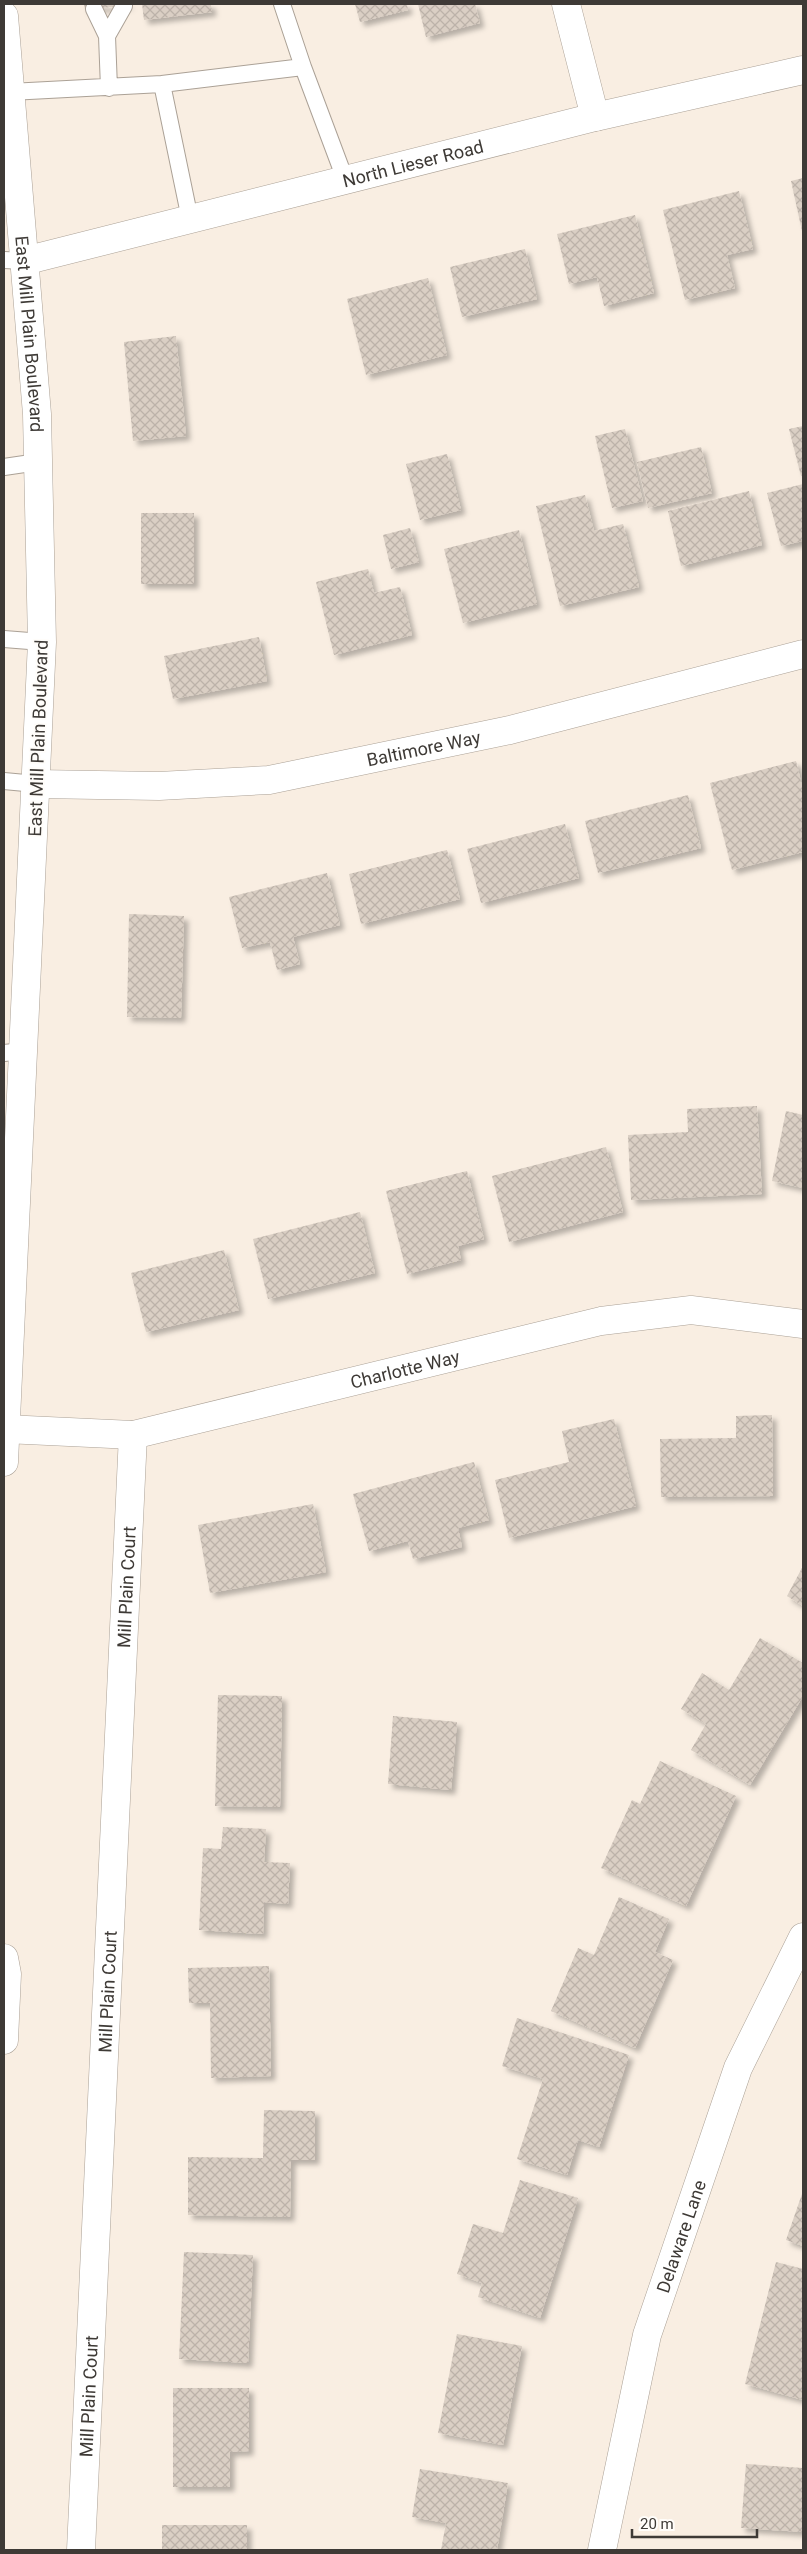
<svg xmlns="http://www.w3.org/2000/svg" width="807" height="2554" font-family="Roboto,sans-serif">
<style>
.building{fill:url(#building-cross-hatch);filter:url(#shadow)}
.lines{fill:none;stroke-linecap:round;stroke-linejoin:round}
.lane-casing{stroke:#aba196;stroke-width:18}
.street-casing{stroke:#aba196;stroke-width:29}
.secondary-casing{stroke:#aba196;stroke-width:29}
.primary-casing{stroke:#aba196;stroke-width:29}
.lane{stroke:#fff;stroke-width:16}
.street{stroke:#fff;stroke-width:28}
.secondary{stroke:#fff;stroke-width:28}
.primary{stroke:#fff;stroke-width:28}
.labels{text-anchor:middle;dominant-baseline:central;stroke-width:4;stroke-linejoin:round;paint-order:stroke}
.street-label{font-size:18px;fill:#3e3a36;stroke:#fffdfa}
</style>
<defs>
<pattern id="building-cross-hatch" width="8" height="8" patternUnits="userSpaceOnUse" patternTransform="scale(1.25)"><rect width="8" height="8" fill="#dacfc4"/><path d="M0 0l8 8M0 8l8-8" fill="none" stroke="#bcb2a9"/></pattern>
<filter id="shadow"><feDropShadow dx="4.5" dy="4.5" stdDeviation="2.5" flood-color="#0004"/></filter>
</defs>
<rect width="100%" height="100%" fill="#f9eee2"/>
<path class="building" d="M 84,4 L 129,4 L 129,5 L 85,10 Z
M 142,4 L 211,4 L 212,12 L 144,20 Z
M 355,4 L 407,4 L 408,10 L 360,22 Z
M 418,4 L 475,4 L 480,23 L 426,37 Z
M 803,178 L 803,231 L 802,231 L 791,181 Z
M 739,191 L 753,249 L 727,255 L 735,288 L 685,300 L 663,210 Z
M 635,215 L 654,293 L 604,306 L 597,277 L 569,284 L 557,234 Z
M 525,249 L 537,299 L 462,317 L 450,267 Z
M 428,278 L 447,355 L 366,375 L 347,299 Z
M 176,336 L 186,436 L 133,441 L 124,342 Z
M 803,426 L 803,476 L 801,476 L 789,429 Z
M 625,429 L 643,501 L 612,508 L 595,436 Z
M 701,447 L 712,493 L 648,508 L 637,462 Z
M 447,454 L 461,510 L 420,520 L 406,464 Z
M 803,484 L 803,541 L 781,546 L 767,493 Z
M 749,491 L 762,545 L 681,566 L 668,511 Z
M 585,495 L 594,531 L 623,524 L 639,587 L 560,606 L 536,506 Z
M 141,513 L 194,513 L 194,584 L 141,584 Z
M 410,528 L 419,562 L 391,569 L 383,535 Z
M 519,530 L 537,604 L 463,623 L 444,549 Z
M 368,569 L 374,593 L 400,587 L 412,635 L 334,655 L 316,582 Z
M 259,637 L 267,681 L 173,699 L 164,656 Z
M 796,761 L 803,790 L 803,852 L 732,870 L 710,783 Z
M 688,795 L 701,848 L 598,873 L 585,821 Z
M 565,824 L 579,878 L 481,903 L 467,849 Z
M 447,850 L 460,899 L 361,924 L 349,874 Z
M 327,873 L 340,925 L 293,937 L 300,964 L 277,970 L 270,942 L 242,948 L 229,897 Z
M 129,914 L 184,916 L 181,1018 L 127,1017 Z
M 757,1106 L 762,1194 L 631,1200 L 628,1135 L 688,1132 L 687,1109 Z
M 786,1111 L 803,1115 L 803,1188 L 772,1181 Z
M 606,1147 L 623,1212 L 509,1242 L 492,1176 Z
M 467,1171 L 484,1239 L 458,1246 L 461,1260 L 407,1274 L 386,1191 Z
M 360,1212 L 375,1273 L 268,1299 L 253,1239 Z
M 224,1250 L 239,1310 L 146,1332 L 131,1273 Z
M 772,1415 L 773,1496 L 661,1497 L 660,1439 L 736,1438 L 736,1416 Z
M 614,1419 L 636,1506 L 509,1538 L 495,1480 L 569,1462 L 562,1431 Z
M 474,1462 L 489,1520 L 458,1528 L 462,1547 L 413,1559 L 408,1541 L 369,1551 L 353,1494 Z
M 313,1504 L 326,1572 L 210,1593 L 198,1525 Z
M 803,1566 L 803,1606 L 787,1596 Z
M 760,1638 L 803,1663 L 803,1696 L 750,1785 L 691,1750 L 706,1724 L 681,1709 L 702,1673 L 729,1690 Z
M 218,1695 L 282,1696 L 280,1807 L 215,1806 Z
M 393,1716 L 457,1722 L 451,1790 L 388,1784 Z
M 660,1761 L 736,1796 L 686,1906 L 601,1868 L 632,1800 L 640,1804 Z
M 223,1827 L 266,1829 L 264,1862 L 290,1863 L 288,1904 L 264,1902 L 263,1934 L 199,1930 L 203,1848 L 221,1849 Z
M 619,1897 L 669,1919 L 655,1952 L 673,1960 L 635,2048 L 551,2011 L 578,1948 L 594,1955 Z
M 269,1966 L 271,2076 L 211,2078 L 210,2003 L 189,2003 L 188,1968 Z
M 517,2018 L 629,2055 L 599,2147 L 578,2140 L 567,2175 L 517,2159 L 543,2079 L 502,2066 Z
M 264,2110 L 315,2111 L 315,2160 L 291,2160 L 290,2217 L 188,2215 L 188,2157 L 263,2158 Z
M 520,2180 L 578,2198 L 540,2318 L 478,2297 L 482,2283 L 457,2274 L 473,2224 L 503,2233 Z
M 803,2191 L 803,2246 L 786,2240 Z
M 184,2252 L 253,2255 L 248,2363 L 179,2359 Z
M 776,2262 L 803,2269 L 803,2400 L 745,2384 Z
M 457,2334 L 522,2346 L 503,2445 L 438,2433 Z
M 173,2388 L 249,2388 L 249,2451 L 230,2452 L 230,2487 L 173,2487 Z
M 746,2464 L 803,2468 L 803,2532 L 741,2528 Z
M 420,2469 L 508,2483 L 497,2550 L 441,2550 L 446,2523 L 412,2517 Z
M 162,2525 L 247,2525 L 247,2550 L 162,2550 Z"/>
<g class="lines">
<defs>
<path id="lane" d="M 282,4 L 303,67
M 94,9 L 107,36
M 109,88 L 107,36 L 124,6
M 10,92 L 162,84
M 190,219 L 162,84 L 303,67 L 345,179
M 4,260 L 24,261
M 4,467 L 38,462
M 4,639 L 42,642
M 4,781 L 36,784
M 4,1053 L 23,1051"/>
<g id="street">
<path d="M 566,4 L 595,117"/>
<path id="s1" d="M 36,784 L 159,786 L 269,780 L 510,730 L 803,654"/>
<path id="s2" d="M 5,1429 L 133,1435 L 601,1321 L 691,1310 L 803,1324"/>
<path id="s3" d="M 81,2550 L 133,1435"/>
<path id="s4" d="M 602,2550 L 647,2335 L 738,2068 L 803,1937"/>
</g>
<g id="secondary">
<path id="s5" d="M 24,261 L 595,117 L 803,70"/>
</g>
<g id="primary">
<path id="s6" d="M 4,16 L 37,414 L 42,642 L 4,1462"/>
<path d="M 4,1958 L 7,1974 L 4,2040"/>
</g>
</defs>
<use href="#lane" class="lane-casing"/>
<use href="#street" class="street-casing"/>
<use href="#secondary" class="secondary-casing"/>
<use href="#primary" class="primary-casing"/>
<use href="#lane" class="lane"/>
<use href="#street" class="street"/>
<use href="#secondary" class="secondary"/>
<use href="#primary" class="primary"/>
</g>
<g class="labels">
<g class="street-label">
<text stroke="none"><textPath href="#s5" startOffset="401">North Lieser Road</textPath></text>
<text stroke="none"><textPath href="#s6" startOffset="319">East Mill Plain Boulevard</textPath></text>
<text transform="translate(38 738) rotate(-88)">East Mill Plain Boulevard</text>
<text stroke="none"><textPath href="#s1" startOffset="391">Baltimore Way</textPath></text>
<text stroke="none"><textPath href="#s2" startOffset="408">Charlotte Way</textPath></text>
<text stroke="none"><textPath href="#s3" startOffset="964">Mill Plain Court</textPath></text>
<text stroke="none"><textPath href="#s3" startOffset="559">Mill Plain Court</textPath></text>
<text stroke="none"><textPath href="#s4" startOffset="324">Delaware Lane</textPath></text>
<text stroke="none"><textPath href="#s3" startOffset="154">Mill Plain Court</textPath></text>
</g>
</g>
<rect width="807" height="2554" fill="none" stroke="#3e3a36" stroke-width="10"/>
<path d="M632 2529v8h125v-8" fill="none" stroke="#3e3a36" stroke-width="2.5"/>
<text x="640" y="2529" font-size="15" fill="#3e3a36" stroke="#fffdfa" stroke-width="4" paint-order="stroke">20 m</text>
</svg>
